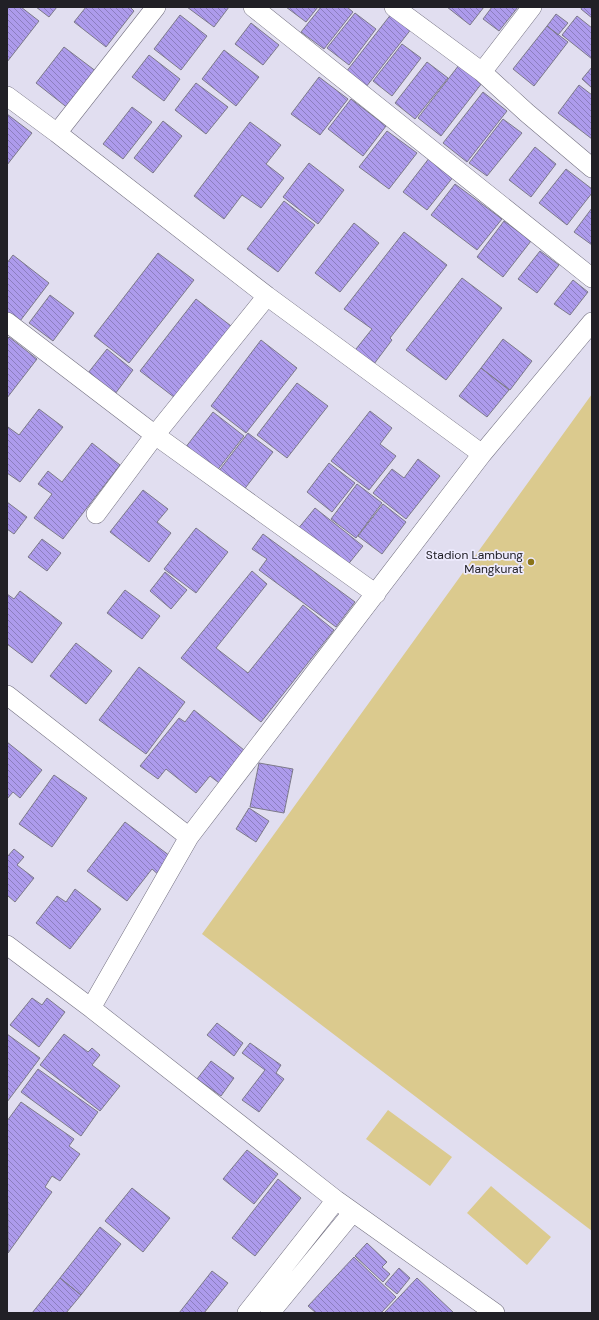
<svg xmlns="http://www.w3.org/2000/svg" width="599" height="1320" font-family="'DM Sans',sans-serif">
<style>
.grass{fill:#dbca8e}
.building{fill:url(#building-back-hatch);stroke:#7d7a8a}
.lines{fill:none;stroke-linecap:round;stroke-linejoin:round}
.street-casing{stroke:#747181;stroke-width:20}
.street{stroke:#fff;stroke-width:19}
.poi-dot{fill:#8a7418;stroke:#eeebfe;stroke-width:1.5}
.labels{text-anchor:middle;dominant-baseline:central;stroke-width:3.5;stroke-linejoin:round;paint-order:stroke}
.poi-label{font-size:12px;fill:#212026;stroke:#eeebfe;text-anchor:end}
</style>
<defs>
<pattern id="building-back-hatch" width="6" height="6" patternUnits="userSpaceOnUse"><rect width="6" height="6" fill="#ad9bec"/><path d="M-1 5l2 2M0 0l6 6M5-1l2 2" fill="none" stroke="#8c7ebf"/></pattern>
</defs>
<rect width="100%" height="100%" fill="#e1def0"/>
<path class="grass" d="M 592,394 L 592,1231 L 202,934 Z
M 388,1110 L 452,1157 L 430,1186 L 366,1139 Z
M 491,1186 L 551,1237 L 527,1265 L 467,1213 Z"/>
<path class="building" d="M 7,7 L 21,7 L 39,21 L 7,62 Z
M 36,7 L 57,7 L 49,17 Z
M 86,7 L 130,7 L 134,11 L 106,47 L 74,22 Z
M 187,7 L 229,7 L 214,27 Z
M 286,7 L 318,7 L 306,22 Z
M 321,7 L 347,7 L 353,12 L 324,49 L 301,32 Z
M 447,7 L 484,7 L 470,25 Z
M 492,7 L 518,7 L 499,31 L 483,19 Z
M 582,7 L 592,7 L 592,18 L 581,9 Z
M 355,13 L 376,29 L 349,65 L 327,48 Z
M 392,13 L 412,28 L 366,87 L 346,72 Z
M 556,14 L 568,23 L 558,35 L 547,26 Z
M 180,15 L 207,36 L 181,70 L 154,49 Z
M 577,16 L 592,28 L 592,59 L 562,35 Z
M 251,23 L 279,45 L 263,65 L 235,44 Z
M 547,26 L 568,42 L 534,86 L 513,69 Z
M 402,44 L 421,58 L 392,96 L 373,81 Z
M 64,47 L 97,72 L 69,109 L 36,83 Z
M 224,50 L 259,77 L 236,106 L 202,79 Z
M 149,55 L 180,79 L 164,101 L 132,77 Z
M 427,62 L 448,78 L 415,119 L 395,103 Z
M 459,65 L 482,83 L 441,136 L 418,118 Z
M 592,67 L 592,88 L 582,79 Z
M 319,77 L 348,99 L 320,135 L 291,114 Z
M 196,83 L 228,107 L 206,134 L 175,110 Z
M 579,85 L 592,95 L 592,139 L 558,113 Z
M 483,92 L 507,111 L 467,162 L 443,143 Z
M 351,99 L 386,126 L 363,156 L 328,129 Z
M 132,107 L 152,122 L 123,159 L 103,144 Z
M 7,114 L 32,133 L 7,165 Z
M 503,119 L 522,133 L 487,176 L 469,163 Z
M 163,121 L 182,136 L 153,173 L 134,158 Z
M 250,122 L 281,145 L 266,164 L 284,178 L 261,208 L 242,195 L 224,219 L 194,196 Z
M 387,131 L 417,153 L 389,189 L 359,167 Z
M 535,147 L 556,164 L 531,197 L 509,180 Z
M 430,157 L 454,176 L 427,210 L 403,192 Z
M 309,163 L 344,190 L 318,224 L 283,197 Z
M 566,169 L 592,189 L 592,193 L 567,225 L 539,203 Z
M 455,184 L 502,219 L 477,250 L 431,215 Z
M 284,201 L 315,225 L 278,272 L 247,249 Z
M 592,208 L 592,245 L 574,232 Z
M 504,221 L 531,241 L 503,277 L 477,257 Z
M 354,223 L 379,243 L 340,292 L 315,273 Z
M 404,232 L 447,265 L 390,338 L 392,340 L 371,368 L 352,354 L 372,329 L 344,309 Z
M 540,251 L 559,265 L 537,293 L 518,279 Z
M 158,253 L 194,280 L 129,363 L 94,336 Z
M 13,255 L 49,283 L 17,325 L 7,318 L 7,263 Z
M 462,278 L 502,308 L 446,380 L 406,350 Z
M 573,280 L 588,292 L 570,315 L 554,304 Z
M 50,295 L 74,313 L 53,341 L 29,323 Z
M 196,299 L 235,329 L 179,401 L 140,371 Z
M 9,337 L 37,359 L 7,398 L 7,339 Z
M 503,339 L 532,361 L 510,390 L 481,368 Z
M 261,340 L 297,368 L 246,433 L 211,406 Z
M 107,349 L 133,370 L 115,394 L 88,373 Z
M 481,368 L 509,390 L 487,417 L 459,396 Z
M 297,383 L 328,406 L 287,458 L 257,435 Z
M 39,409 L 63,427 L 20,482 L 7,473 L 7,429 L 8,427 L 19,435 Z
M 370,411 L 392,428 L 380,444 L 396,456 L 369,490 L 331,461 Z
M 213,412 L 244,436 L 216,472 L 185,448 Z
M 248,433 L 273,452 L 243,491 L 218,472 Z
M 92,443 L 120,465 L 63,539 L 34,518 L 52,494 L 38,484 L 48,471 L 62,482 Z
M 418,459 L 440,476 L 406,519 L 373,493 L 392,469 L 404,478 Z
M 329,463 L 355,483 L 332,512 L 307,492 Z
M 357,484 L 382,503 L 356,538 L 331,519 Z
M 143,490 L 168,509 L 157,522 L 171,533 L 149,562 L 110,532 Z
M 7,502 L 27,517 L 14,534 L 7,529 Z
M 383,504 L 406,522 L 382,554 L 358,536 Z
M 315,508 L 363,546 L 346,567 L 297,530 Z
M 196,528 L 228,552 L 196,593 L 164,569 Z
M 263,534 L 355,602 L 336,627 L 259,570 L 267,559 L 252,549 Z
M 42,539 L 61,553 L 47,571 L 28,557 Z
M 252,571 L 267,584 L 216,648 L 248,673 L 303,605 L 334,630 L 261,722 L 181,658 Z
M 165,572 L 187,590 L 171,609 L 150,591 Z
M 125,590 L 160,616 L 142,639 L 107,613 Z
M 20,591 L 62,623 L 32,663 L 7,644 L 7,594 L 14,599 Z
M 76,643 L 112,671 L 86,704 L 50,676 Z
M 139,667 L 185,702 L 146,754 L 99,720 Z
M 194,710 L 249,754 L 223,786 L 210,776 L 196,793 L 166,769 L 158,779 L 140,766 L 179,718 L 185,722 Z
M 7,742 L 42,770 L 20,798 L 13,792 L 7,799 Z
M 259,763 L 293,769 L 284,813 L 250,807 Z
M 54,775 L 87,798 L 52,847 L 19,824 Z
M 249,808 L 269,821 L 256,842 L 236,829 Z
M 125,822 L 174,859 L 160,876 L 152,869 L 127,901 L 87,871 Z
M 14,849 L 24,857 L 17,865 L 34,878 L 15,902 L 7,895 L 7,857 Z
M 75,889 L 101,909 L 70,949 L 36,923 L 57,896 L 66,902 Z
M 32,998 L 42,1005 L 47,998 L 65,1012 L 39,1047 L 10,1025 Z
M 217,1023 L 243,1043 L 234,1056 L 207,1035 Z
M 7,1034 L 40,1058 L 7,1102 Z
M 64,1034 L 88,1052 L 92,1048 L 100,1055 L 92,1065 L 120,1086 L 100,1111 L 40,1065 Z
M 250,1043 L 281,1065 L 276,1073 L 284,1079 L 259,1112 L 242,1100 L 265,1070 L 242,1053 Z
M 211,1061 L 234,1078 L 221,1096 L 197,1079 Z
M 38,1069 L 98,1112 L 81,1136 L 21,1092 Z
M 21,1102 L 74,1139 L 69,1146 L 80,1154 L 60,1181 L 52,1176 L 45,1187 L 52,1192 L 8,1253 L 7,1121 Z
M 247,1150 L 278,1174 L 254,1204 L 223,1179 Z
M 278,1179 L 301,1198 L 255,1256 L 232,1238 Z
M 132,1188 L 170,1218 L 143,1252 L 105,1221 Z
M 100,1227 L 121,1244 L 81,1295 L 60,1278 Z
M 367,1243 L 387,1262 L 382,1267 L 390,1274 L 383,1282 L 355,1256 Z
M 354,1257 L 396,1297 L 381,1313 L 316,1313 L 308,1306 Z
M 399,1268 L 410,1278 L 397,1294 L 385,1284 Z
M 212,1271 L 228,1283 L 204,1313 L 179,1313 Z
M 60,1278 L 81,1295 L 66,1313 L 32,1313 Z
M 417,1278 L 454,1313 L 384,1313 Z"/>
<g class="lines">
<defs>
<path id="street" d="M 253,7 L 592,278
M 394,7 L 482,72 L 527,113 L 592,168
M 482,72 L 532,7
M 7,96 L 57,133 L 267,296 L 482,454
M 57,133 L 156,7
M 7,322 L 155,435 L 376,594
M 96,514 L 155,435 L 267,296
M 7,695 L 189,837
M 7,945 L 91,1008 L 336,1200 L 495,1313
M 91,1008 L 189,837 L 482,454 L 592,322
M 247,1313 L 336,1200
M 270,1313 L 353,1212"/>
</defs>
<use href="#street" class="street-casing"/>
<use href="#street" class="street"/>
</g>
<circle class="poi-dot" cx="531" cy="562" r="4"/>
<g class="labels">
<g class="poi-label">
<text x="523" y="555">Stadion Lambung<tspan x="523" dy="14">Mangkurat</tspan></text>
</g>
</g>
<rect width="599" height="1320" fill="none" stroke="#212026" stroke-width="16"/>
</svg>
